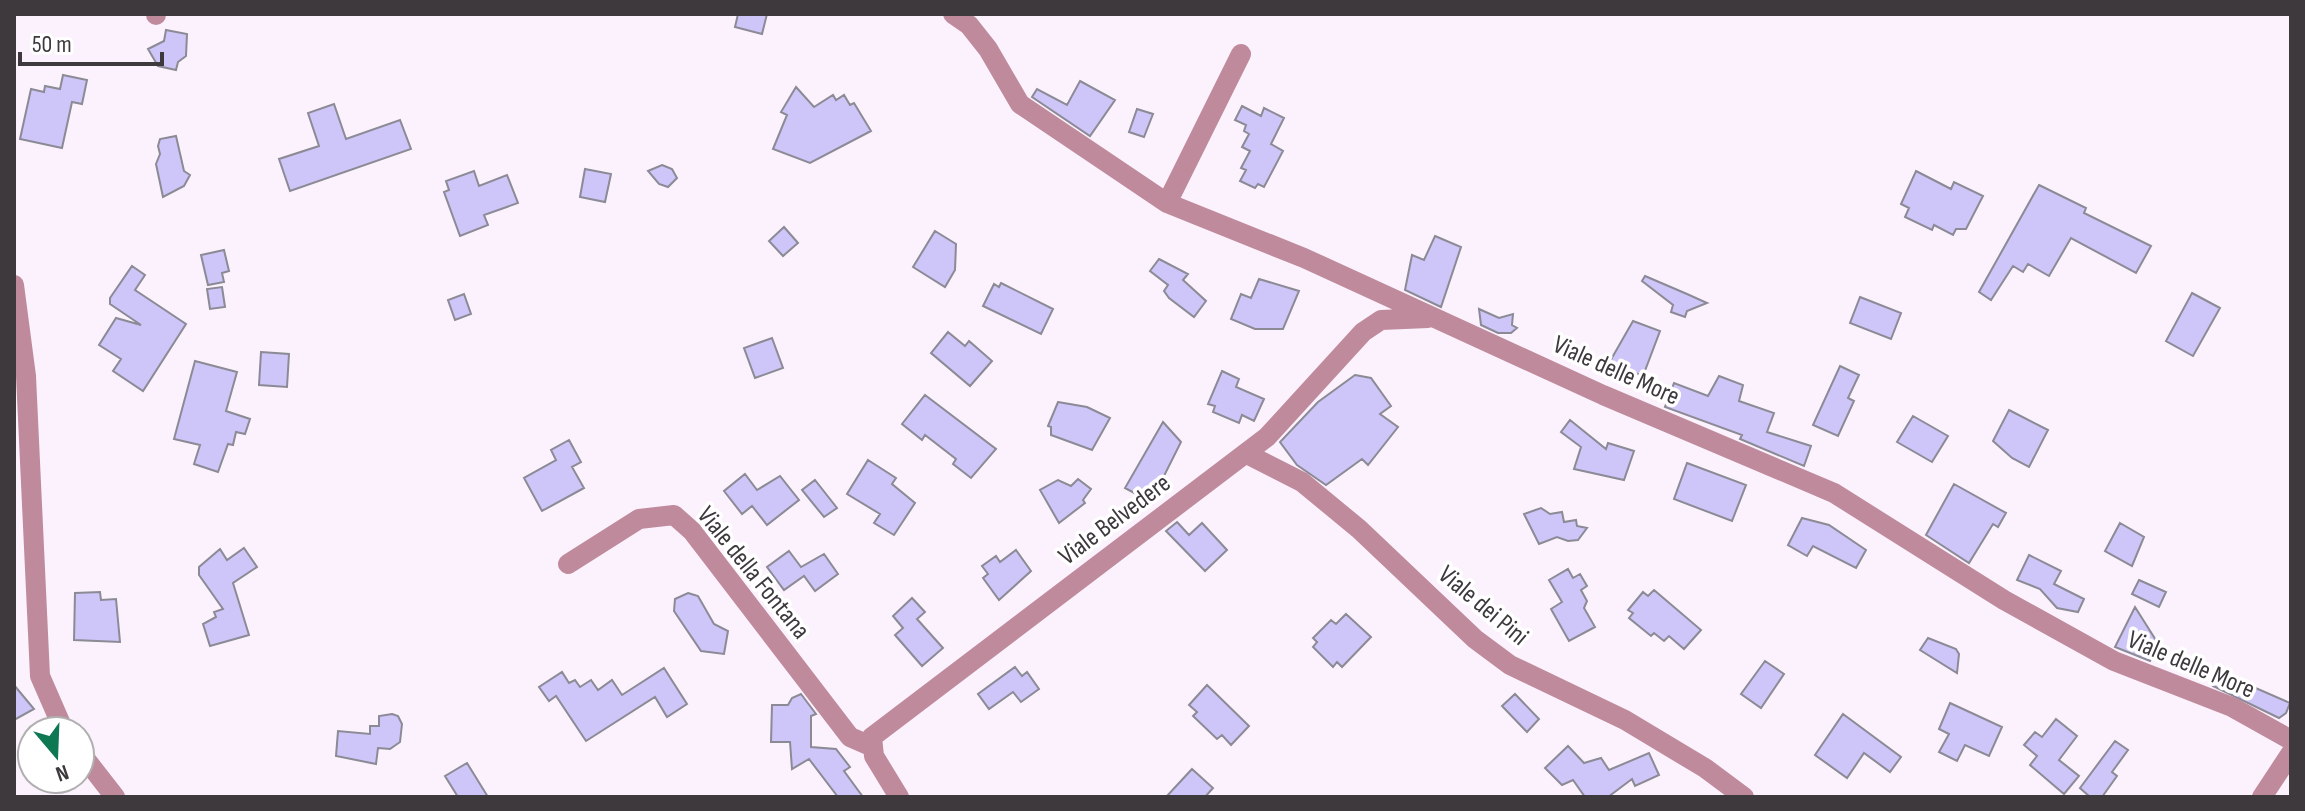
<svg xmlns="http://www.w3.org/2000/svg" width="2305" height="811" font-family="'Sofia Sans Condensed',sans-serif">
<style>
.building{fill:#cec5f8;stroke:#8b8a95;stroke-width:2}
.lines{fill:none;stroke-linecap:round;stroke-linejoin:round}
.minor{stroke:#bf8b9c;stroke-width:20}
.labels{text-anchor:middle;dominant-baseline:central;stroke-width:7;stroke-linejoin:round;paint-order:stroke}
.street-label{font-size:26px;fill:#3d393d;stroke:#fff}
</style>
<rect width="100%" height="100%" fill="#fcf2fd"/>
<path class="building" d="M 738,14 L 767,14 L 762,34 L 735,27 Z
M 166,30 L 187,34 L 186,56 L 178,62 L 176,70 L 158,66 L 148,49 L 164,41 Z
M 63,75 L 87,80 L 82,104 L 72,102 L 62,148 L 20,139 L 31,89 L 44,92 L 45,86 L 60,89 Z
M 1080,81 L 1115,100 L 1090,136 L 1032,97 L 1037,89 L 1067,105 Z
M 796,87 L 814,107 L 833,95 L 836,100 L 844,95 L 850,105 L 854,103 L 871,131 L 810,163 L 773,149 L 787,115 L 781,112 Z
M 334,104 L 346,139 L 400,120 L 411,149 L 290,191 L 279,159 L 319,146 L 308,113 Z
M 1242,106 L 1261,116 L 1264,108 L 1284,118 L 1271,144 L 1283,151 L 1264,187 L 1258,184 L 1255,188 L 1240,181 L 1246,170 L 1241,168 L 1250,151 L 1242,147 L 1249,134 L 1244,131 L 1246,125 L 1235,120 Z
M 1137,109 L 1153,114 L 1144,137 L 1129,132 Z
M 176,136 L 184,171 L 190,175 L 184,186 L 163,197 L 156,164 L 160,154 L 158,146 L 160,139 Z
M 662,165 L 672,169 L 677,178 L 668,187 L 659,184 L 648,171 Z
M 585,169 L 611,174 L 605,202 L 580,197 Z
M 474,171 L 479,186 L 507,175 L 518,203 L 484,215 L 488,225 L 460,236 L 444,192 L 449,190 L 446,181 Z
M 1916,171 L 1951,189 L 1954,182 L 1983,196 L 1966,229 L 1956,229 L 1953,235 L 1934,225 L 1932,230 L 1905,217 L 1909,208 L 1901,204 Z
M 2039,185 L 2086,208 L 2084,213 L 2151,246 L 2136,273 L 2071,238 L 2049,276 L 2028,264 L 2023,272 L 2013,266 L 1991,300 L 1979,292 Z
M 784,227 L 798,243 L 783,256 L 769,241 Z
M 935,231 L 956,244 L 955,270 L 945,287 L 913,267 Z
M 1435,236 L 1461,247 L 1441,307 L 1405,290 L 1412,255 L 1424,260 Z
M 224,250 L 229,271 L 222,273 L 224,282 L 208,285 L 201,255 Z
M 1159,259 L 1188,274 L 1183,280 L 1206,301 L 1194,317 L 1169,298 L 1164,291 L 1168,285 L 1150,271 Z
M 132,266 L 145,275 L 135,290 L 186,324 L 143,391 L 113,371 L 121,359 L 99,345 L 116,318 L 141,325 L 110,304 L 110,298 Z
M 1645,276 L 1687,294 L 1707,303 L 1687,311 L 1685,317 L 1671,312 L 1673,305 L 1642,281 Z
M 1259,279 L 1299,291 L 1283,329 L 1255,329 L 1231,319 L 1241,294 L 1251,298 Z
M 1001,283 L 1053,309 L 1041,334 L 983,306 L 994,284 L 999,287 Z
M 222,287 L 225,307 L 210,309 L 207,289 Z
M 2192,293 L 2220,308 L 2193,356 L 2166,341 Z
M 464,294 L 471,314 L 455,320 L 448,300 Z
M 1860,297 L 1901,313 L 1891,339 L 1850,323 Z
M 1479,309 L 1499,318 L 1513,314 L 1512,325 L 1517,328 L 1511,333 L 1498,333 L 1481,325 Z
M 1633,321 L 1660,331 L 1643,376 L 1609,363 Z
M 948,332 L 965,346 L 969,341 L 992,361 L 970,386 L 931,353 Z
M 772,338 L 783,368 L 755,378 L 744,348 Z
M 261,352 L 289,354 L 287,387 L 259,385 Z
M 195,361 L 237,372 L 226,411 L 250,419 L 245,434 L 236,432 L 233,445 L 228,444 L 218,472 L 194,464 L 200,445 L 174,439 Z
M 1840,366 L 1859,375 L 1848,398 L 1854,401 L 1838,436 L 1813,425 Z
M 1222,371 L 1239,379 L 1236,387 L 1264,399 L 1254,421 L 1242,415 L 1239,423 L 1213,412 L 1215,406 L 1208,404 Z
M 1355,375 L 1371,378 L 1391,406 L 1380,414 L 1398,427 L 1368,465 L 1362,459 L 1326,485 L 1297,465 L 1280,442 L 1318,402 Z
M 1719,376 L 1743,385 L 1739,401 L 1774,413 L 1767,432 L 1811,446 L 1804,466 L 1740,439 L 1742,435 L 1665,407 L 1674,383 L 1708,396 Z
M 925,395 L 996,449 L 971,478 L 953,464 L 956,459 L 925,435 L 922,440 L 902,424 Z
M 1058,402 L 1087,407 L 1110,418 L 1092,450 L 1051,435 L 1051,427 L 1048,426 Z
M 2009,410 L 2048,430 L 2029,467 L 2012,458 L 1993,441 Z
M 1913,416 L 1948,436 L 1932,462 L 1897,442 Z
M 1570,420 L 1606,449 L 1608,443 L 1634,451 L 1624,480 L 1574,469 L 1581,447 L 1561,432 Z
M 1163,422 L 1181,442 L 1151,502 L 1125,488 Z
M 569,440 L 581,462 L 572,467 L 584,488 L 542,511 L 524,478 L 556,460 L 551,450 Z
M 868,460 L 896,478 L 892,484 L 915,503 L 894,535 L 874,523 L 880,514 L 847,494 Z
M 1687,463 L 1746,485 L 1732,521 L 1674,499 Z
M 745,474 L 757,490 L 780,476 L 799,500 L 767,525 L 752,506 L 742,514 L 724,491 Z
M 1078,479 L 1091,489 L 1083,500 L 1085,503 L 1059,523 L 1040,490 L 1058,480 L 1071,486 Z
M 815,480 L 837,508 L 824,517 L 802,490 Z
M 1954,484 L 2006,513 L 1998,527 L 1993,524 L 1969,563 L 1926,535 Z
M 1541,508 L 1550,514 L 1562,512 L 1564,522 L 1576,520 L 1577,526 L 1587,528 L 1578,540 L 1568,541 L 1557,537 L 1539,544 L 1524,514 Z
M 1802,518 L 1829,525 L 1866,550 L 1856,568 L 1813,546 L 1807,556 L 1788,545 Z
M 1177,522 L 1189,535 L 1202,523 L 1227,550 L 1205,571 L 1166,531 Z
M 2120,523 L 2144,537 L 2132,566 L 2105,551 Z
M 244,548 L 257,567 L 233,583 L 249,635 L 210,646 L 203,624 L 216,617 L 214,612 L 223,609 L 199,575 L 199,567 L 220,549 L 227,560 Z
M 1016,550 L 1031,571 L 999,600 L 983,578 L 988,574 L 982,566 L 996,556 L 1000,562 Z
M 789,551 L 801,567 L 824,554 L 838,574 L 815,591 L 804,576 L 784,590 L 767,567 Z
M 2029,555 L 2061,571 L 2054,584 L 2084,599 L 2078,612 L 2057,608 L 2040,589 L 2017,580 Z
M 1568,569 L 1573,578 L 1580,574 L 1587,586 L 1581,590 L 1587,601 L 1584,608 L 1595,627 L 1569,641 L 1551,609 L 1562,602 L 1549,580 Z
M 2139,580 L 2166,592 L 2159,607 L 2132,594 Z
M 1654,590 L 1701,630 L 1684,649 L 1669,636 L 1664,641 L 1654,633 L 1651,636 L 1629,618 L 1633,613 L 1628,610 L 1643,592 L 1648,596 Z
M 100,592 L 101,600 L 116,599 L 120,642 L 74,640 L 75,593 Z
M 688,593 L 698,596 L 714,624 L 728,631 L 724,654 L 701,651 L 674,611 L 675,599 Z
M 912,598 L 925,612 L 917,619 L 943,648 L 922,666 L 895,635 L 903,628 L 893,616 Z
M 2135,607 L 2159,645 L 2150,661 L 2115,647 Z
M 1346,614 L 1371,637 L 1342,667 L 1337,662 L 1333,667 L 1313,647 L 1317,642 L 1313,638 L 1331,620 L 1336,624 Z
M 1928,638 L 1956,649 L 1959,654 L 1957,673 L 1920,650 Z
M 1765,661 L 1784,674 L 1761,708 L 1741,694 Z
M 1015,667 L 1022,676 L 1027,672 L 1039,689 L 1021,702 L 1013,692 L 989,709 L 978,694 Z
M 664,668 L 687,704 L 667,717 L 655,697 L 586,741 L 556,696 L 549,701 L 539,687 L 562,672 L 569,683 L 575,680 L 580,687 L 591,680 L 598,690 L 612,680 L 622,695 Z
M 2219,672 L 2290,703 L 2286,713 L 2279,718 L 2213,686 Z
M 14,685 L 34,709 L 14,720 Z
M 1207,685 L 1249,726 L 1231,745 L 1222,735 L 1217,739 L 1193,716 L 1197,712 L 1189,705 Z
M 801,694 L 816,714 L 811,716 L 811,747 L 836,749 L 850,767 L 844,771 L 863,797 L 838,797 L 809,759 L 792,769 L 790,742 L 771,742 L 772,705 L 788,705 L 792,698 Z
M 1515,694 L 1539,719 L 1527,732 L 1502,706 Z
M 1950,703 L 2002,727 L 1989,756 L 1965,745 L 1957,761 L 1939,752 L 1949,734 L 1939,729 Z
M 392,714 L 398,716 L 402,724 L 400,742 L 390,749 L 378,748 L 376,764 L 336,756 L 338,731 L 370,734 L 370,726 L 379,726 L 379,716 Z
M 1843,714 L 1901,757 L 1890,772 L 1864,753 L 1847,778 L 1815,755 Z
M 2056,719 L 2077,736 L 2059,760 L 2079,776 L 2064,794 L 2030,765 L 2037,756 L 2024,745 L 2035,732 L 2042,737 Z
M 2115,741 L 2128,750 L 2112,772 L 2117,776 L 2102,797 L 2090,797 L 2080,788 Z
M 1568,746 L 1584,763 L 1601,758 L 1609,770 L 1649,753 L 1659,775 L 1635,786 L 1632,779 L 1608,797 L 1585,797 L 1573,780 L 1562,785 L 1545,768 Z
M 467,763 L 488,797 L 458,797 L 445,776 Z
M 1192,769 L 1213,788 L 1205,797 L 1166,797 Z"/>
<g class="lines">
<path class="minor" d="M 156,14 L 156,15
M 953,14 L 969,25 L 988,49 L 1020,104 L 1167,203 L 1304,258 L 1603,395 L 1834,493 L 2004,600 L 2114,661 L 2232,707 L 2291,740
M 1167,203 L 1241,54
M 14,285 L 26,376 L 40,676 L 64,731
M 1247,454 L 1302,482 L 1359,529 L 1475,639 L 1510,665 L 1625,720 L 1705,768 L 1744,797
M 568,564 L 639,519 L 674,515 L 692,531 L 850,737 L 873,747
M 80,752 L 115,797
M 899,797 L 874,756 L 872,737 L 1267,437 L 1363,332 L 1381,320 L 1428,318
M 2262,797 L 2291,753"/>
</g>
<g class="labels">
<g class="street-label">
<text transform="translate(1616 371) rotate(24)">Viale delle More</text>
<text transform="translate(1115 520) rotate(-37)">Viale Belvedere</text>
<text transform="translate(753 573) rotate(51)">Viale della Fontana</text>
<text transform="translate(1483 606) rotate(40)">Viale dei Pini</text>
<text transform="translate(2191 665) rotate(23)">Viale delle More</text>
</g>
</g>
<rect width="2305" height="811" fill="none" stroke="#3d393d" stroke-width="32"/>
<g transform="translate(56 755) rotate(161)"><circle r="38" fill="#ffffff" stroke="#b1b0b1" stroke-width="2"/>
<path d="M0-6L14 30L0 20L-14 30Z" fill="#0e7852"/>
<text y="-12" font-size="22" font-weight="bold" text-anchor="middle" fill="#3d393d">N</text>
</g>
<path d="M20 52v12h142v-12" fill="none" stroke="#3d393d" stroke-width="4"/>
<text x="32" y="52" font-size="24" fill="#3d393d" stroke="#ffffff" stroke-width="6" paint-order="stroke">50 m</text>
</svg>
